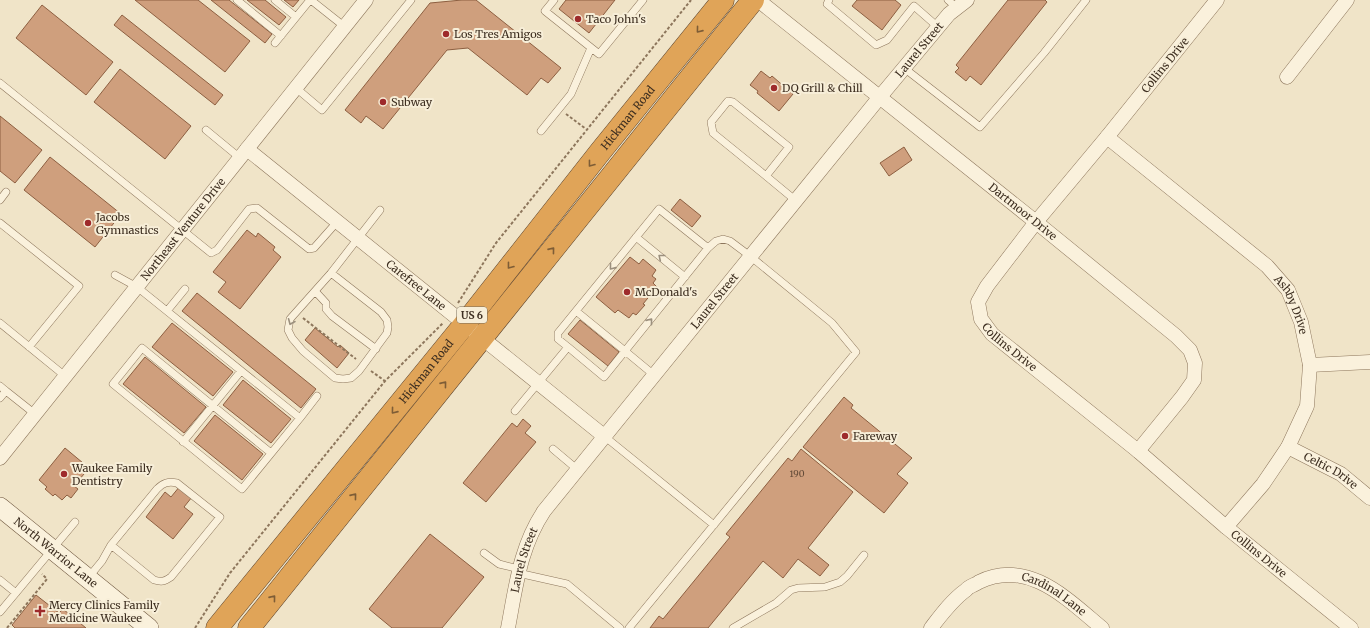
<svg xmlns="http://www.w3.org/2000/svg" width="1370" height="628" font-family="Merriweather,serif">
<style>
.building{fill:#cf9f7d;stroke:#8d5f41}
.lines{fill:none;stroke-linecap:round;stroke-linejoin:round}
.lane-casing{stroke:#8d765c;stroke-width:8}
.street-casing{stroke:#8d765c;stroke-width:15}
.secondary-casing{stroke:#6f573f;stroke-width:20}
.highway-casing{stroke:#5b4430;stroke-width:23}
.path{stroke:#8d765c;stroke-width:2;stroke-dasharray:3 2;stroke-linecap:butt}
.lane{stroke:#faf1dc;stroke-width:7}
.street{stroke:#faf1dc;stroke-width:14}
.secondary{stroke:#faf1dc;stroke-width:19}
.highway{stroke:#e0a458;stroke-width:22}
.oneway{stroke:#7e5d36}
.oneway2{stroke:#9c907e}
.poi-dot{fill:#9e2a2b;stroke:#f7eed8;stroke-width:1.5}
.labels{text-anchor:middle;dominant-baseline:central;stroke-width:4;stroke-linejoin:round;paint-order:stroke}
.number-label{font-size:9px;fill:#624a37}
.shield{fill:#f7eed8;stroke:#756857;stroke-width:1}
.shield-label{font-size:10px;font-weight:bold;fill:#3d2e20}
.poi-label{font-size:11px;fill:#3d2e20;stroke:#f7eed8;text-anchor:start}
.street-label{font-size:11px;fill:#3d2e20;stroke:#f7eed8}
</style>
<rect width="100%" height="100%" fill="#f0e4c8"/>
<path class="building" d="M 135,0 L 198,0 L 250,41 L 225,72 Z
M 211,0 L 229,0 L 272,34 L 265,43 Z
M 247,0 L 265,0 L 286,17 L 279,25 Z
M 284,0 L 299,0 L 293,7 Z
M 462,0 L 476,0 L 561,68 L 548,83 L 541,78 L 527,95 L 468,48 L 447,50 L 383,129 L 366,116 L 361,123 L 345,110 L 430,3 Z
M 566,0 L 615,0 L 589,33 L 559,9 Z
M 857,0 L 895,0 L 901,5 L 882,30 L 852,6 Z
M 1008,0 L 1045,0 L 1047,2 L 981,85 L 970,76 L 966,81 L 955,72 L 959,68 L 956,65 Z
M 42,5 L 113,62 L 86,95 L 16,38 Z
M 122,15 L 223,95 L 215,105 L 114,25 Z
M 120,69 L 191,126 L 165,159 L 94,102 Z
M 761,71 L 770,78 L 772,76 L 793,94 L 779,111 L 757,93 L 758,91 L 750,85 Z
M 0,116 L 42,150 L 15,183 L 0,171 Z
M 904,147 L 912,160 L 889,176 L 880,163 Z
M 50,157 L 121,214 L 95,247 L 24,190 Z
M 680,199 L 701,216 L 692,227 L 671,210 Z
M 247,230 L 256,237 L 258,233 L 275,247 L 273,250 L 281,257 L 240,309 L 218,292 L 226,282 L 213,272 Z
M 630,257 L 639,264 L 643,259 L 656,270 L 652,276 L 656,279 L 653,283 L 657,287 L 643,304 L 645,305 L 636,315 L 633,313 L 629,318 L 618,310 L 615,313 L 596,297 Z
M 197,293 L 316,389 L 301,408 L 182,311 Z
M 580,320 L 619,352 L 608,366 L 568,334 Z
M 172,323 L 233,372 L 213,396 L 152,347 Z
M 315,328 L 338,347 L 340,345 L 349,353 L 337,368 L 305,340 Z
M 145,357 L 206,407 L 184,433 L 123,384 Z
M 243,380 L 291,419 L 271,443 L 223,405 Z
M 844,397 L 853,405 L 851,408 L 912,458 L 897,474 L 908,483 L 884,513 L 803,447 Z
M 215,415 L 263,454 L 242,480 L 194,441 Z
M 523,419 L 531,426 L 525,433 L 536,442 L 486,502 L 463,483 L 512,423 L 517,427 Z
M 65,448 L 89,468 L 74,486 L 78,489 L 71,498 L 67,495 L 62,500 L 55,494 L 53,496 L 45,489 L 47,487 L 39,480 Z
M 801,449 L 853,492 L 808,548 L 829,565 L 820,576 L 798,559 L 783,578 L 763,561 L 708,628 L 650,628 L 659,616 L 663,619 L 730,537 L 726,534 L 788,458 L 792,461 Z
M 180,486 L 192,497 L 184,507 L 193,514 L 173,539 L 146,517 L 165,492 L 171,497 Z
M 430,534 L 484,577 L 442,628 L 392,628 L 369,609 Z
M 36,595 L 59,613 L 63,609 L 86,628 L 15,628 L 12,625 Z"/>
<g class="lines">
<defs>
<path id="lane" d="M 237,0 L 281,36
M 275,0 L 296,17
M 311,0 L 345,27
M 554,0 L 545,11 L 599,54 L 643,0
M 829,0 L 827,4 L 876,45 L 887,40 L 914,6 L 938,27
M 948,0 L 957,8
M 275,43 L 310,0
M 904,68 L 980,127 L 1044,53 L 1086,0
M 0,83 L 211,253 L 217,250 L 249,209 L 257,208 L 309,249 L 314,248 L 337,222
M 296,88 L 322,110 L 411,0
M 206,130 L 240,158
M 541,131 L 571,94 L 591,48
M 766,176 L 713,133 L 711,122 L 728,101 L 733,102 L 789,147 L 766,176 L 795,200
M 0,200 L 6,192
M 0,223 L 79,286 L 29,347
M 636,237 L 685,277
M 331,273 L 381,312 L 387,320 L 388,327 L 387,333 L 359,371 L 351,378 L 343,379 L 335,378 L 303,351 L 292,338 L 288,330 L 290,319 L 331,273 L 380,210
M 115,275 L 137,287 L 300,418 L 242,489 L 113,384 L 142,348 L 271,453
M 315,291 L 326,303 L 326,309 L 332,316 L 376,349
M 167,311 L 185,289
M 576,311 L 625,351 L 708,248 L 716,241 L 723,239 L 730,241 L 750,256 L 832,323 L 856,352 L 629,628
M 0,323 L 65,376
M 568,347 L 558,339 L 558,333 L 659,209 L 708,248
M 0,386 L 6,391 L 0,398
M 6,391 L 35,414
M 515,411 L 568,347 L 604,377 L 625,351 L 654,375
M 300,418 L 317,396
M 604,436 L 714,525
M 183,442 L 241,371
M 553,449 L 578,470
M 484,553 L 499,564 L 519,569
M 518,573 L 567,584 L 620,628
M 88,578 L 102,561 L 111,545 L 157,489 C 163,483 168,481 177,483 L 220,517 L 171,577 C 164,582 161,582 154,580 L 111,545
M 0,580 L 16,593
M 0,612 L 75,522
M 733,628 L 776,603 L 791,590 L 798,588 L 825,587 L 840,582 L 847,576 L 864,555"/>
<g id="street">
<path id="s1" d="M 758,0 L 1036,222 L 1176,336 L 1190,350 L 1195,363 L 1194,380 L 1182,397 L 1138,451"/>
<path id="s2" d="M 1217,0 L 1107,137 L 1036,222 L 987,286 L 978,302 L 981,319 L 992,334 L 1138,451 L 1226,527 L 1351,628"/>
<path d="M 1287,77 L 1347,0"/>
<path id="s3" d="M 1107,137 L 1267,266 L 1288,290 L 1301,322 L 1310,365 L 1307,406 L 1288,447 L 1263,484 L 1226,527"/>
<path id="s4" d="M 247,149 L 604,436"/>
<path d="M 1310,365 L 1370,362"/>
<path id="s5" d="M 1288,447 L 1341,474 L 1370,498"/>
<path id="s6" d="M 0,458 L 366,0"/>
<path id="s7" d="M 508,628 C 516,586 520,547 544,511 L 879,98 L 949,14 L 967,0"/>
<path id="s8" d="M 931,628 C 941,615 952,600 966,590 C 969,586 975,585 979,582 C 1028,558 1067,599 1102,628"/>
</g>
<g id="secondary">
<path id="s9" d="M 0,507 L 149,628"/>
</g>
<g id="highway">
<path id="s10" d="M 217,628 L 464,325 L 600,152 L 723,0"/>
<path d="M 249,628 L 753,0"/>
</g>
</defs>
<use href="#lane" class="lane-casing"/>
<use href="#street" class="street-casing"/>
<use href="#secondary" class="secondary-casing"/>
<use href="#highway" class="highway-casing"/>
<path class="path" d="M 566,114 L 586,129
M 458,303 L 496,243 L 691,0
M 303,318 L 356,359
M 371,371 L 385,381
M 7,628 L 47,579 L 42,574
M 195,628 L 230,573 L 385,381 L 443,323"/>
<use href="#lane" class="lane"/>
<use href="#street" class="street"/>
<use href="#secondary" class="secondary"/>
<use href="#highway" class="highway"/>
</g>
<defs><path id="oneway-chevron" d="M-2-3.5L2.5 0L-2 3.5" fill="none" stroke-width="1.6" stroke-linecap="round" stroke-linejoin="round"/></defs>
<g class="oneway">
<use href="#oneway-chevron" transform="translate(699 30) rotate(129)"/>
<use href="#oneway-chevron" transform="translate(591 164) rotate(128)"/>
<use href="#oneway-chevron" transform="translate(552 250) rotate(-51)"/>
<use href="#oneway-chevron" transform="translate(510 266) rotate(128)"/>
<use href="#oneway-chevron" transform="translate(444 384) rotate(-51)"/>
<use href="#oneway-chevron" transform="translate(394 411) rotate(129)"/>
<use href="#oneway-chevron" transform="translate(354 496) rotate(-51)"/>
<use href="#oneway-chevron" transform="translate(273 598) rotate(-51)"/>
</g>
<g class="oneway2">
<use href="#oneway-chevron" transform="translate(661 257) rotate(-141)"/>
<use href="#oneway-chevron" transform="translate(612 267) rotate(129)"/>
<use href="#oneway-chevron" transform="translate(650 321) rotate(-51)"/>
<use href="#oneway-chevron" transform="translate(291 322) rotate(113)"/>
</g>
<g class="poi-dot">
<circle cx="578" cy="19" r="4"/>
<circle cx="446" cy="34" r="4"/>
<circle cx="774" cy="88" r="4"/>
<circle cx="383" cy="102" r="4"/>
<circle cx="88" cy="223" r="4"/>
<circle cx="627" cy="292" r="4"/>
<circle cx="845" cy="436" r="4"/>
<circle cx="64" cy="474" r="4"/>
<path d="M38 605h4v4h4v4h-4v4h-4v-4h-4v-4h4z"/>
</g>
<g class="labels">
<g class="number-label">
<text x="797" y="473">190</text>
</g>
<rect class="shield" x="457" y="307" width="30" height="16" rx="3"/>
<g class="shield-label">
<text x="472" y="315">US 6</text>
</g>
<g class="poi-label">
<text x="586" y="19">Taco John's</text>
<text x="454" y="34">Los Tres Amigos</text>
<text x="782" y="88">DQ Grill &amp; Chill</text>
<text x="391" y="102">Subway</text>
<text x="96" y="217">Jacobs<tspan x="96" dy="13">Gymnastics</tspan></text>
<text x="635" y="292">McDonald's</text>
<text x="853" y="436">Fareway</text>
<text x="72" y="468">Waukee Family<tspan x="72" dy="13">Dentistry</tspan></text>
<text x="49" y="605">Mercy Clinics Family<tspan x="49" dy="13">Medicine Waukee</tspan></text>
</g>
<g class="street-label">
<text stroke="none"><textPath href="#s7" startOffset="718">Laurel Street</textPath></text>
<text transform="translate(1165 65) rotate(-51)">Collins Drive</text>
<text stroke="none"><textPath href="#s10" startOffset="655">Hickman Road</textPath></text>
<text stroke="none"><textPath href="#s1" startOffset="339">Dartmoor Drive</textPath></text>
<text stroke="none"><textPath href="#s6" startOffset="293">Northeast Venture Drive</textPath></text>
<text stroke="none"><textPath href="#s4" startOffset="217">Carefree Lane</textPath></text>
<text stroke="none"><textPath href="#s7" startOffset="394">Laurel Street</textPath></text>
<text stroke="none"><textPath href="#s3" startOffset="252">Ashby Drive</textPath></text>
<text stroke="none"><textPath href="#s2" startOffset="443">Collins Drive</textPath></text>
<text stroke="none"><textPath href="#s10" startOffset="331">Hickman Road</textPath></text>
<text stroke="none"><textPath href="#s5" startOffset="49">Celtic Drive</textPath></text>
<text stroke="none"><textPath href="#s9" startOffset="72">North Warrior Lane</textPath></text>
<text stroke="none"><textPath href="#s2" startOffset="767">Collins Drive</textPath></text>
<text stroke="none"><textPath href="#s7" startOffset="70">Laurel Street</textPath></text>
<text stroke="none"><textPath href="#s8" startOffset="148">Cardinal Lane</textPath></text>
</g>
</g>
</svg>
